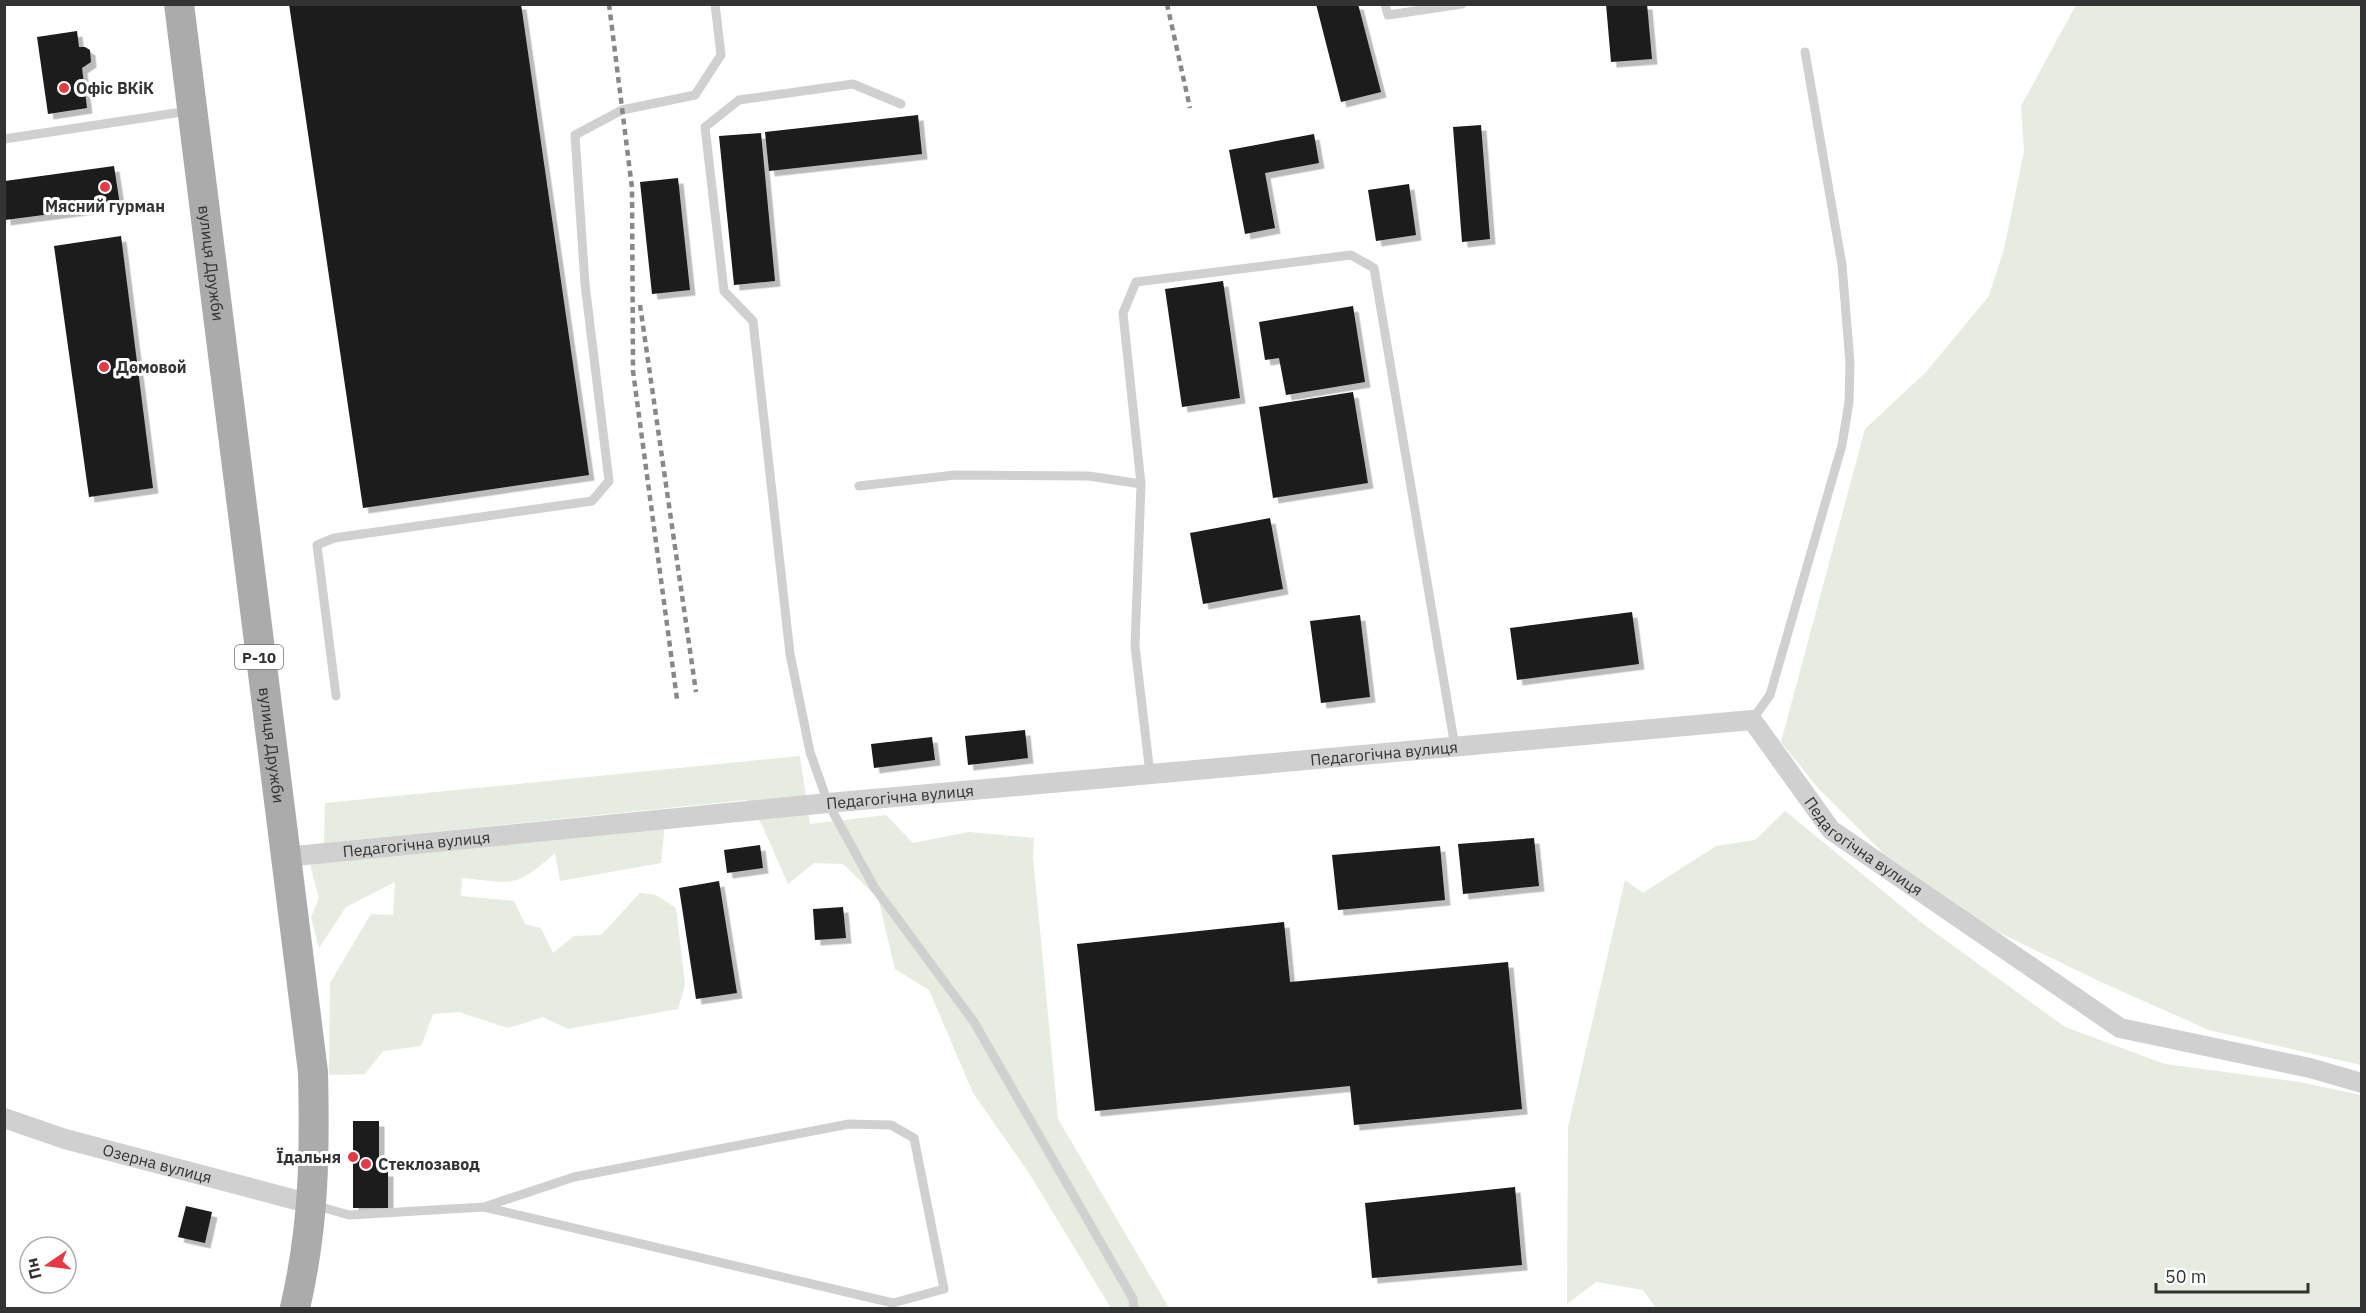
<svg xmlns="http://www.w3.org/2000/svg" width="2366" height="1313" font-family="'IBM Plex Sans',sans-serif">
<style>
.green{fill:#e6ecdf}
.building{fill:#1a1a1a;filter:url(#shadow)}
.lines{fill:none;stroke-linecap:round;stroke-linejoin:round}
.service{stroke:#d0d0d0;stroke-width:9}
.minor{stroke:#d0d0d0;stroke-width:20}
.primary{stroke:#ababab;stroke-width:30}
.rail{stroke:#888;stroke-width:4.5;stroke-dasharray:6 4.5;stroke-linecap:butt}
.poi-dot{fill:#e63946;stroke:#fff;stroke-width:2}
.labels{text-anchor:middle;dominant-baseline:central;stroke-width:6;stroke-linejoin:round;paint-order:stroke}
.shield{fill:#fff;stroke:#707070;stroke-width:1.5}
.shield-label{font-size:15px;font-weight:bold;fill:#333}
.poi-label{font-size:16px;font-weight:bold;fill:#333;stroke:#fff;text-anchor:start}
.street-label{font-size:16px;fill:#333;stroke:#fff}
</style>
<defs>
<filter id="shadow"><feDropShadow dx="5.5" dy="5.5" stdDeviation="0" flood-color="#0004"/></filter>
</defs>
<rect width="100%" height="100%" fill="#fff"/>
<path class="green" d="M 2076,5 L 2361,5 L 2361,1065 L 2209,1030 L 2101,982 L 1998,932 L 1883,853 L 1818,788 L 1781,742 L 1865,429 L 1926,372 L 1989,296 L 2004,249 L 2024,152 L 2021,106 Z
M 800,756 L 810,824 L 886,815 L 913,843 L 969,832 L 1034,838 L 1033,857 L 1058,1119 L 1169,1308 L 1111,1308 L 1029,1173 L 973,1093 L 929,990 L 895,969 L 878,898 L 843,864 L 814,863 L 788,884 L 762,825 L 746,800 L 324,843 L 325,803 Z
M 1785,811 L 1922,923 L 2065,1027 L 2165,1064 L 2300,1082 L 2361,1095 L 2361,1308 L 1656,1308 L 1643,1290 L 1596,1282 L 1567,1304 L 1568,1127 L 1625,880 L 1643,893 L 1716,846 L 1755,840 Z
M 665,823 L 661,863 L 560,881 L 555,853 C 515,889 513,883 462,878 L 461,896 L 514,901 L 525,924 L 541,928 L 553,953 L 574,936 L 601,935 L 640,893 L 656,895 L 676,908 L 685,985 L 678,1009 L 568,1029 L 543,1017 L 508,1028 L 459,1012 L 433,1014 L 421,1046 L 383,1051 L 365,1074 L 329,1075 L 330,983 L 371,914 L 393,915 L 395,882 L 346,907 L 319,948 L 311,917 L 319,898 L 310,865 L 325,858 Z"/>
<path class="building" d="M 289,4 L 521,4 L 589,475 L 363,508 Z
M 1316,4 L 1358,4 L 1381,92 L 1341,102 Z
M 1606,4 L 1647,4 L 1652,59 L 1611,62 Z
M 77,31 L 79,47 L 85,47 L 90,50 L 91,62 L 82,68 L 87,108 L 48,114 L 37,37 Z
M 918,115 L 922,154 L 769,171 L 765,132 Z
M 1481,125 L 1490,239 L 1462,242 L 1453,127 Z
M 761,133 L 775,281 L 734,285 L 719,136 Z
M 1314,134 L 1319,163 L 1265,173 L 1275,228 L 1245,234 L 1229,150 Z
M 114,166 L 120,205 L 5,220 L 5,181 Z
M 678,178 L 690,290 L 652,294 L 640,182 Z
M 1409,184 L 1416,235 L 1376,241 L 1368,190 Z
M 121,236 L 153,488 L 89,497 L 54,246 Z
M 1223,281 L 1240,398 L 1182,407 L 1165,289 Z
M 1353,306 L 1365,382 L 1286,395 L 1279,358 L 1265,360 L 1259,322 Z
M 1353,392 L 1368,483 L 1273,498 L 1259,407 Z
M 1270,518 L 1283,589 L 1203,604 L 1190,533 Z
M 1632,612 L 1639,664 L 1517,680 L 1510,628 Z
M 1360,615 L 1370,697 L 1321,703 L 1310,621 Z
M 1025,730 L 1028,758 L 968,765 L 965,736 Z
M 932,737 L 935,760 L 874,768 L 871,744 Z
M 1534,838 L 1539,886 L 1463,894 L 1458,844 Z
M 760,845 L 763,868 L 727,873 L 724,850 Z
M 1440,846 L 1445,900 L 1338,910 L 1332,855 Z
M 719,881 L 737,993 L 696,999 L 679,888 Z
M 843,907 L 846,938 L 815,940 L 813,909 Z
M 1284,922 L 1290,982 L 1508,962 L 1522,1109 L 1354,1125 L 1350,1086 L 1095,1111 L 1077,944 Z
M 353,1121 L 379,1121 L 379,1171 L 388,1171 L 388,1208 L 353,1208 Z
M 1515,1187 L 1522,1265 L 1372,1278 L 1365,1203 Z
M 186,1206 L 212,1212 L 205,1243 L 178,1237 Z"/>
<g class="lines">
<path class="service" d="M 1385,4 L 1388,15 L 1462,4
M 901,104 L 853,84 L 739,100 L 705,127 L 724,291 L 753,321 L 790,654 L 810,752 L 828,803 L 874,887 L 974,1022 L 1133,1299 L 1134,1308
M 4,139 L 189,111
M 859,486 L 955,475 L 1089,476 L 1141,484
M 336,696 L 317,545 L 334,538 L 592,501 L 609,481 L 585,284 L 575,135 L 622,110 L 695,95 L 721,55 L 715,4
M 1752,720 L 1770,695 L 1842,445 L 1849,402 L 1850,363 L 1842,265 L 1805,52
M 1150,774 L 1135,646 L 1141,484 L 1123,313 L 1136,282 L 1351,255 L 1374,268 L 1455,747
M 314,1205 L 349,1215 L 484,1207 L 893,1303 L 944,1289 L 914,1138 L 891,1125 L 849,1124 L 574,1177 L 484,1207"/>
<g class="minor">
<path id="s1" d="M 285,857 L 828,803 L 1752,720 L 1831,830 L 2120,1028 L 2310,1068 L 2362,1083"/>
<path id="s2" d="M 4,1118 L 65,1139 L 311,1204"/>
</g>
<path class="primary" id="s3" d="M 179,4 L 313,1072 C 315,1156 314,1226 295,1308"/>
<path class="rail" d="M 609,4 L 632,188 L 633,371 L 677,699
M 1167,4 L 1190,108
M 640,305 L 696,692"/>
</g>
<g class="poi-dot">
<circle cx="64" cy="88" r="6"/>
<circle cx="105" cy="187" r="6"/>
<circle cx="104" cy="367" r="6"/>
<circle cx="353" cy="1157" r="6"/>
<circle cx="366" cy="1164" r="6"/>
</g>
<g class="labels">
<rect class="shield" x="235" y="645" width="48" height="24" rx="4.5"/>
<g class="shield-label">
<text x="259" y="657">Р-10</text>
</g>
<g class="poi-label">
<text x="76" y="88">Офіс ВКіК</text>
<text x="105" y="206" text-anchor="middle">Мясний гурман</text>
<text x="116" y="367">Домовой</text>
<text x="341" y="1157" text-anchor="end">Їдальня</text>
<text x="378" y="1164">Стеклозавод</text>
</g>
<g class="street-label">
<text stroke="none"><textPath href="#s3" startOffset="261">вулиця Дружби</textPath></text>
<text stroke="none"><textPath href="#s3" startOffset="747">вулиця Дружби</textPath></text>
<text stroke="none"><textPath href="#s1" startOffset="1104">Педагогічна вулиця</textPath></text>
<text stroke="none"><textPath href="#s1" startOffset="618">Педагогічна вулиця</textPath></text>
<text stroke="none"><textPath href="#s1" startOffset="132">Педагогічна вулиця</textPath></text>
<text stroke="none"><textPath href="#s1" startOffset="1644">Педагогічна вулиця</textPath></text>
<text stroke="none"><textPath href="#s2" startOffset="160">Озерна вулиця</textPath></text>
</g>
</g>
<rect width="2366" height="1313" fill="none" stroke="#333333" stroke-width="12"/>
<g transform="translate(48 1265) rotate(256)"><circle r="28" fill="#ffffff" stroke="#adadad" stroke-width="1.5"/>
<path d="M0-4.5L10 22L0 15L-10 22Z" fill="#e63946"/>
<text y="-9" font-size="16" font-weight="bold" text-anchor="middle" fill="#333333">Пн</text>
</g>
<path d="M2156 1283v9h152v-9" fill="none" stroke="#333333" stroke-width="3"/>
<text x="2165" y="1283" font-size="18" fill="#333333" stroke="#ffffff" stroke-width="4.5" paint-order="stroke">50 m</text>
</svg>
